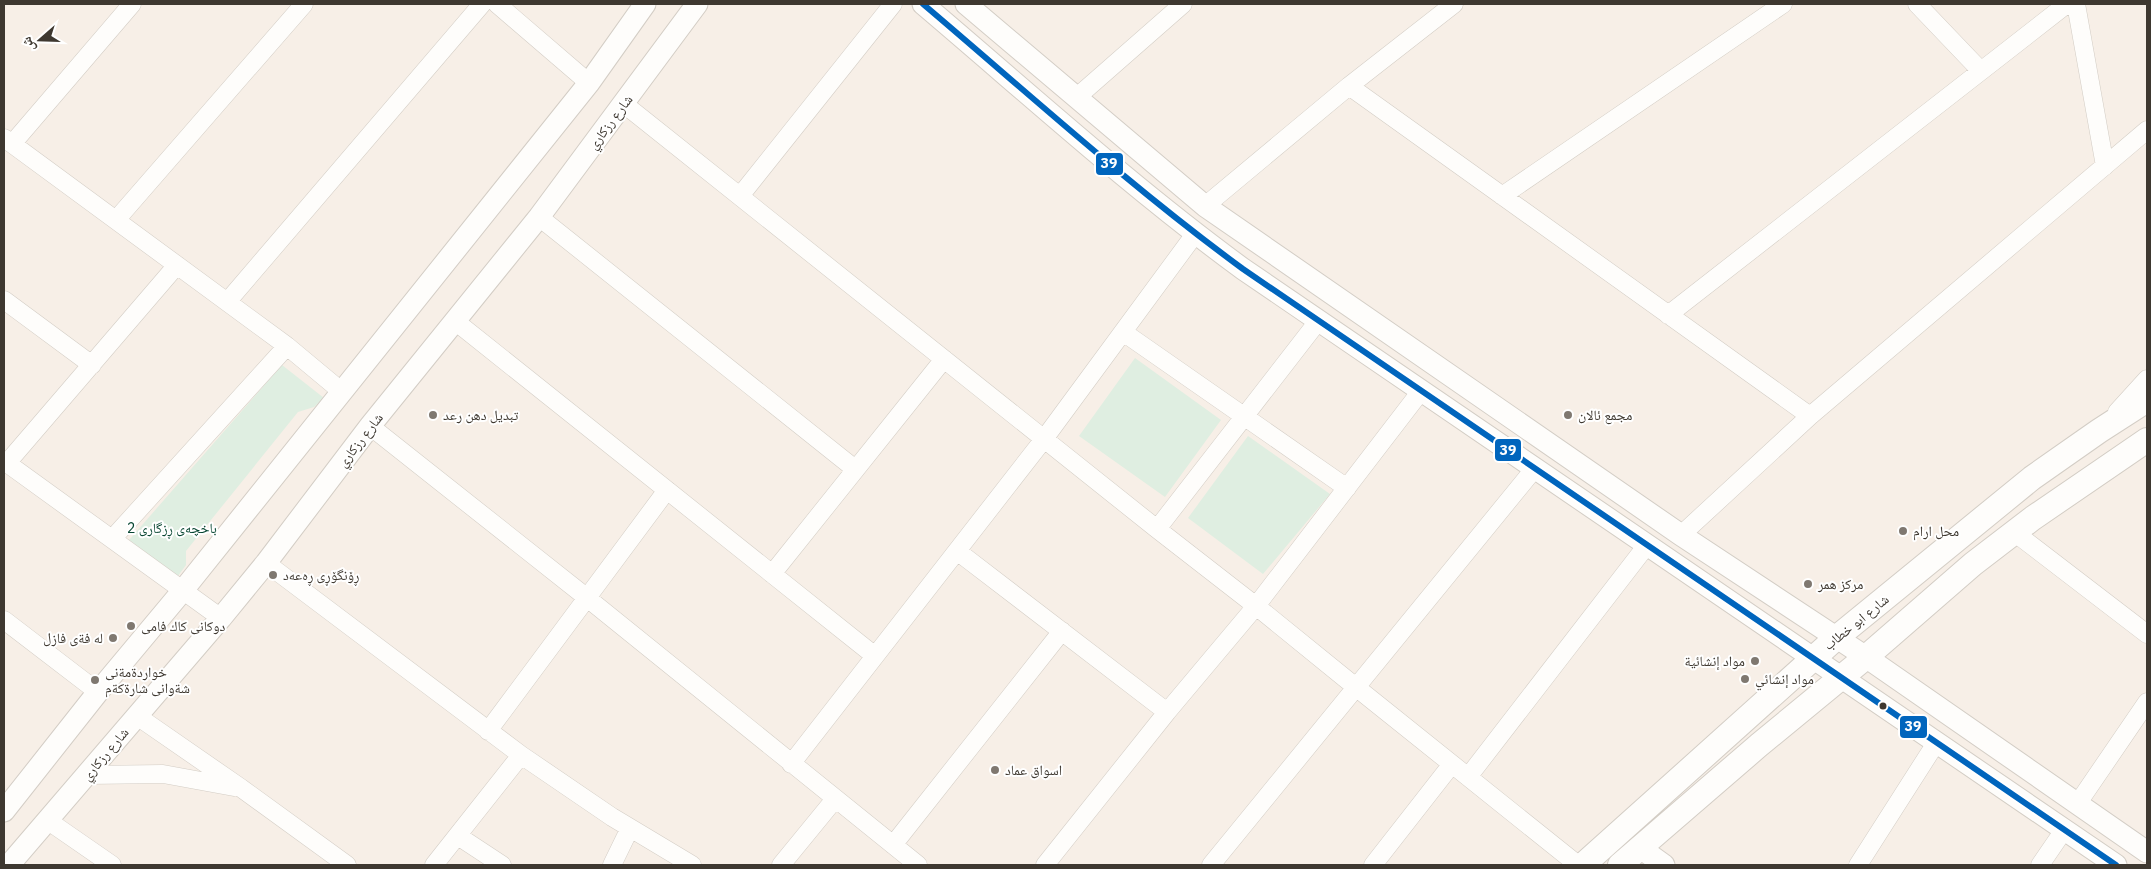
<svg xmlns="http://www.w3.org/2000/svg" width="2151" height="869" font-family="'IBM Plex Sans','Noto Naskh Arabic',sans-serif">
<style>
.green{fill:#dfeee1}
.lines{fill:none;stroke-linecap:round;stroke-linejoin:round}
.minor-casing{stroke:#d3cdc5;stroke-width:19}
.tertiary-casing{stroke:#d3cdc5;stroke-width:23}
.secondary-casing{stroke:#d3cdc5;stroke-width:26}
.minor{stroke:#fefdfb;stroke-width:18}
.tertiary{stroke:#fefdfb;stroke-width:21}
.secondary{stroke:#fefdfb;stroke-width:24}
.bus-1-casing{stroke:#fff;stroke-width:10}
.bus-1{stroke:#0065bd;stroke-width:6}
.poi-dot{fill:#7f7870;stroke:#fff;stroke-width:2}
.bus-dot{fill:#3e3830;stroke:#fff;stroke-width:2}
.labels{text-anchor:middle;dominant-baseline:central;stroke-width:4;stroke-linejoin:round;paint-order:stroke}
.street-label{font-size:14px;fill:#3e3830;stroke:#fff}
.poi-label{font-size:14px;fill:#3e3830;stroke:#fff;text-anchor:start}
.park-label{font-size:14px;fill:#074631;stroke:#fff}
.line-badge{stroke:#fff;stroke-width:2}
.badge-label{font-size:14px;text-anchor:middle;font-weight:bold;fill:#fff}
</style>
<rect width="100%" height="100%" fill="#f7efe7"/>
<path class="green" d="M 1135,358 L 1221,420 L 1165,497 L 1079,436 Z
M 282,365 L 324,398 L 314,407 L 298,412 L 186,551 L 186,565 L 178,576 L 129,540 Z
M 1248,436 L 1330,494 L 1263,574 L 1188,518 Z"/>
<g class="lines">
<defs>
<path id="minor" d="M 497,4 L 589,83
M 1917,4 L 1981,71
M 2076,4 L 2105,166
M 1349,86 L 1810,416
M 1077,97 L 1183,4
M 624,104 L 1157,529 L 1256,606 L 1357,688 L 1578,865
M 4,138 L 287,346 L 341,391
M 12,144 L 132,4
M 740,196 L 893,4
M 1502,196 L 1783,4
M 1205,206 L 1349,86 L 1454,4
M 539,217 L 855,469
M 116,220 L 304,4
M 4,300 L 92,365
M 227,302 L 482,4
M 1668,315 L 2067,4
M 455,321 L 875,656
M 1123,332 L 1347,488
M 2117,412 L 2147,379
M 370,426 L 586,597 L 918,865
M 4,461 L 221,618
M 7,463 L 177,265
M 1157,529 L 1319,320
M 2014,532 L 2147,634
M 1681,535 L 1810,416 L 2147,130
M 113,538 L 287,346
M 957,551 L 1167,712
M 266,563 L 521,755 L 612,817 L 692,865
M 772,574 L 944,359
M 4,620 L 98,692
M 137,716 L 241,788 L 347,865
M 488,731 L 667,490
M 791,764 L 1044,439 L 1195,234
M 88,775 L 163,774 L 234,787
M 1468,777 L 1647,545
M 2078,803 L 2147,702
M 47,820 L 112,865
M 458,836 L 502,865
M 893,845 L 1062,631
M 434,865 L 521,755
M 612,865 L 630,828
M 781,865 L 835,799
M 1045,865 L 1167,712 L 1256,606 L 1421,391
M 1211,865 L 1535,468
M 1373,865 L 1452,764
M 1858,865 L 1936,743
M 2040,865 L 2064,830"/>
<path id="tertiary" d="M 923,4 C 1028,93 1131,187 1243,269 L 2116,865
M 966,4 L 1205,206 L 1681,535 L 1866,657 L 2147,852
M 4,811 L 98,692 L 184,589 L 589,83 L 645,4
M 1639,847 L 1664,865
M 9,865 L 221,618 L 266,563 L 370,426 L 539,217 L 697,4"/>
<path id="secondary" d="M 1583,865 L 1836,638 L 2032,478 L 2099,431 L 2147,400
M 1620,865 L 1759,745 L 1866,657 L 1973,564 L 2033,518 L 2147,440"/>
</defs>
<use href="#minor" class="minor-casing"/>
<use href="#tertiary" class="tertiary-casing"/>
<use href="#secondary" class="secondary-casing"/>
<use href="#minor" class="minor"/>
<use href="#tertiary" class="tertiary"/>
<use href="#secondary" class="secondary"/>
<defs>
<path id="bus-1" d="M 923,4 C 1028,93 1131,187 1243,269 L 2116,865"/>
</defs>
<use href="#bus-1" class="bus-1-casing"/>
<use href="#bus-1" class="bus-1"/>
</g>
<g class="poi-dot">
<circle cx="433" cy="415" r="5"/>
<circle cx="1568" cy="415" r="5"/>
<circle cx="1903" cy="531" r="5"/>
<circle cx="273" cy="575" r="5"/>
<circle cx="1808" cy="584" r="5"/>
<circle cx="131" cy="626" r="5"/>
<circle cx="113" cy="638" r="5"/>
<circle cx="1755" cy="661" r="5"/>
<circle cx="1745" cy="679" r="5"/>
<circle cx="95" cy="680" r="5"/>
<circle cx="995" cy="770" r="5"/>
</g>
<circle class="bus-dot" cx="1883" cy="706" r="4.5"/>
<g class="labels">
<g class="street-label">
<text transform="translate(610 122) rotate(-53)">شارع رزكاري</text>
<text transform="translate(360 440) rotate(-52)">شارع رزكاري</text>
<text transform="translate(1856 622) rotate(-39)">شارع ابو خطاب</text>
<text transform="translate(105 754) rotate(-50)">شارع رزكاري</text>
</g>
<g class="poi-label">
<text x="443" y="415">تبديل دهن رعد</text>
<text x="1578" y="415">مجمع ئالان</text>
<text x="1913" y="531">محل ارام</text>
<text x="283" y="575">ڕۆنگۆڕی ڕەعەد</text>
<text x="1818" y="584">مركز همر</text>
<text x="141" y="626">دوكانى كاك فامى</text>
<text x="103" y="638" text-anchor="end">له فةى فازل</text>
<text x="1745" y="661" text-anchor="end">مواد إنشائية</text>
<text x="105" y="672">خواردةمةنى<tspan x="105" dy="16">شةوانى شارةكةم</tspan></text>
<text x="1755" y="679">مواد إنشائي</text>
<text x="1005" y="770">اسواق عماد</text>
</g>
<g class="park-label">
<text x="172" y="528">باخچەی ڕزگاری 2</text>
</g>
</g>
<g class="line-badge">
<rect x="1095" y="152" width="29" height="24" rx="5" fill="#0065bd"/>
<rect x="1494" y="438" width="28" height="24" rx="5" fill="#0065bd"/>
<rect x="1899" y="715" width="29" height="24" rx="5" fill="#0065bd"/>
</g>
<g class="badge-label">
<text x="1109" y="168">39</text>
<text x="1508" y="455">39</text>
<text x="1913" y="731">39</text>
</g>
<rect width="2151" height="869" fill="none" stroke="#3e3830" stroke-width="10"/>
<g transform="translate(40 40) rotate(250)" stroke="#ffffff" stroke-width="4" paint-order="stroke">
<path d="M0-4L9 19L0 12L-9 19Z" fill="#3e3830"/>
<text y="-8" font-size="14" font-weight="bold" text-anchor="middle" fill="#3e3830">ش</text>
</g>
</svg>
